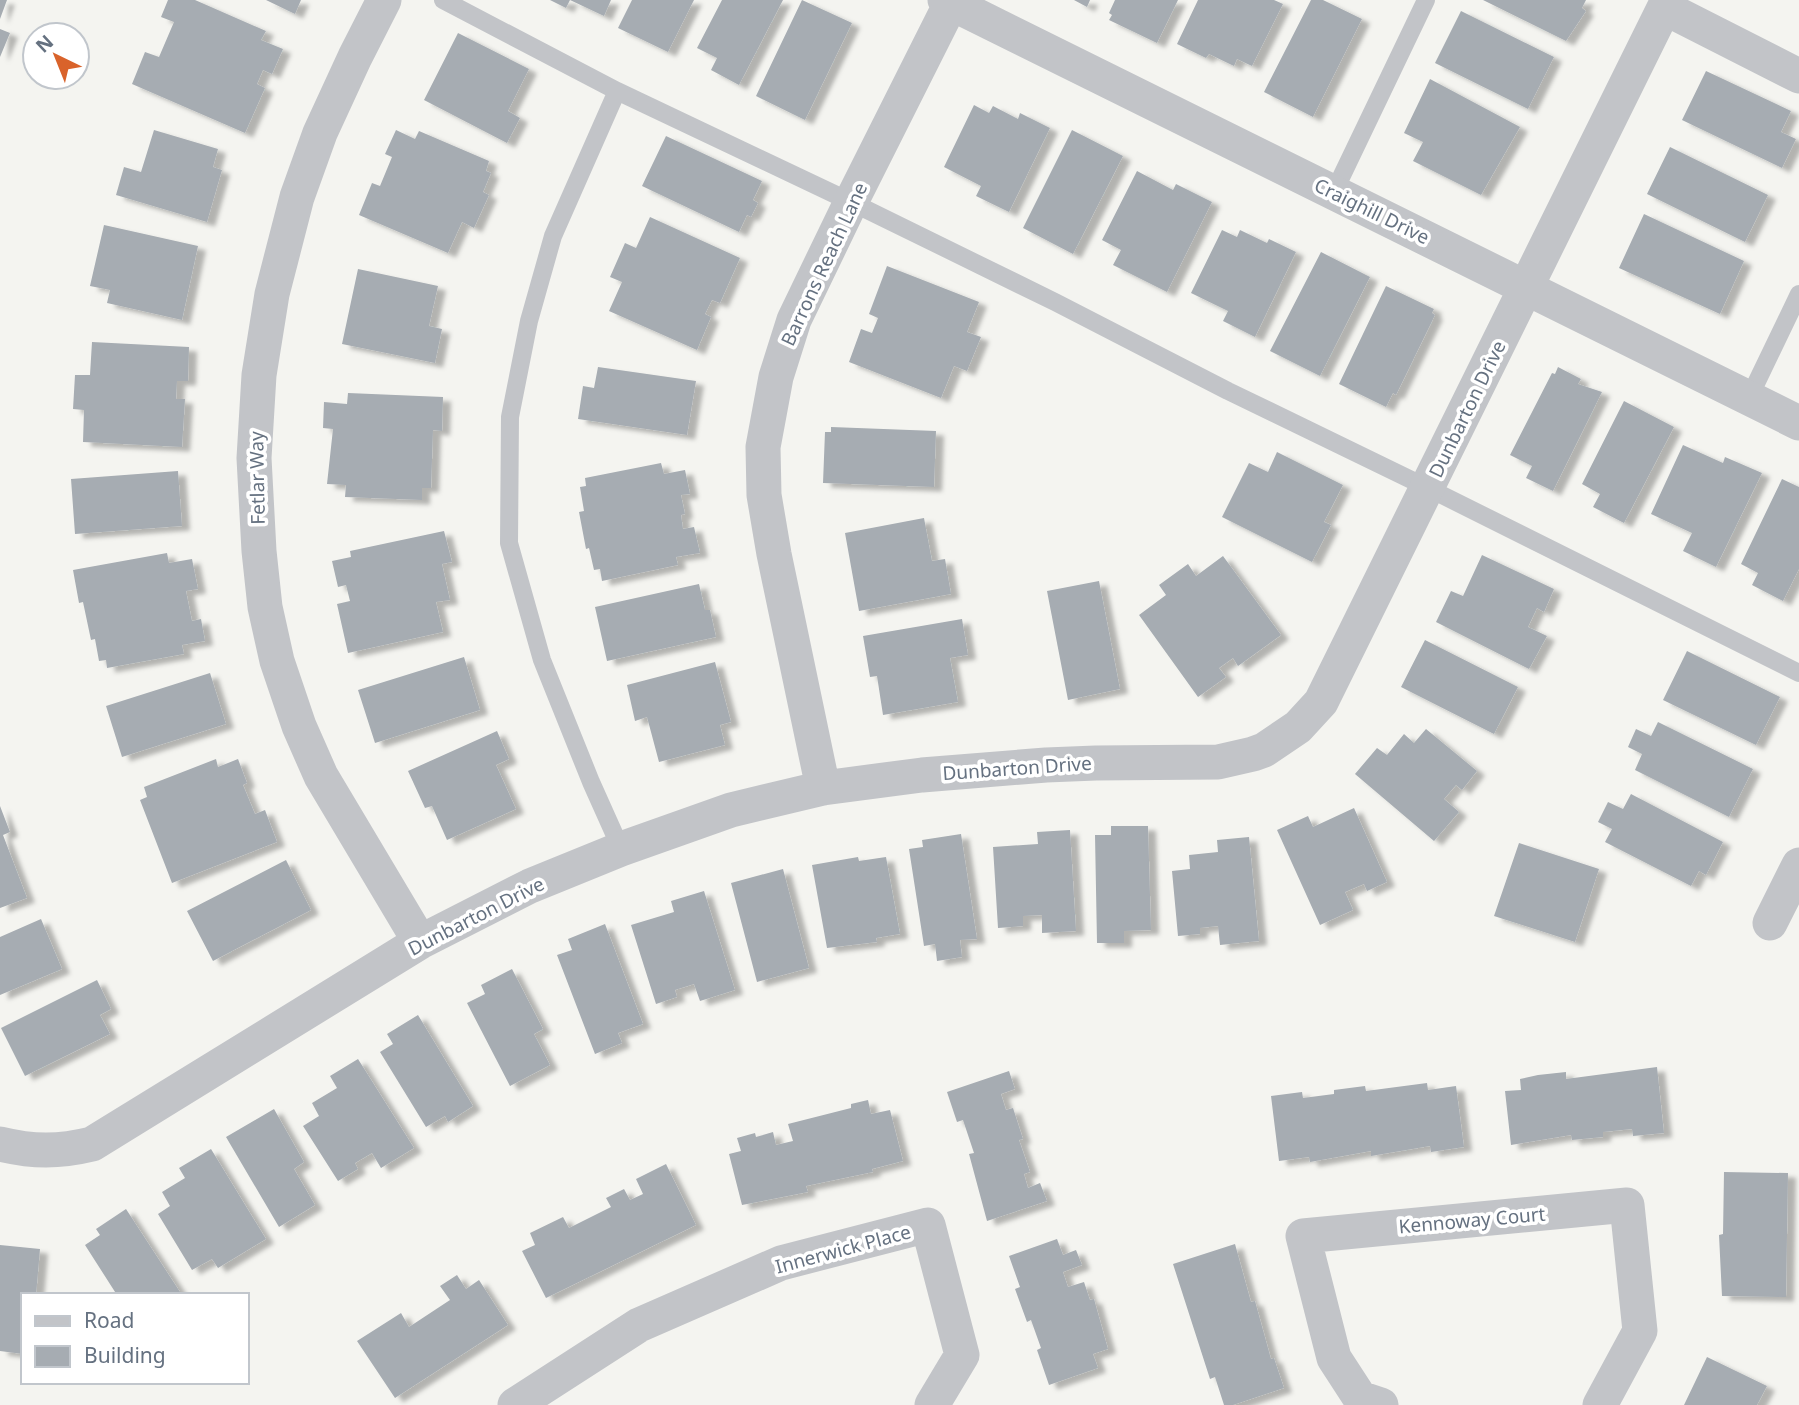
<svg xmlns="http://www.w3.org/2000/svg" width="1799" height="1405" font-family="'Noto Sans',sans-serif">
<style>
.building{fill:#a6acb2;filter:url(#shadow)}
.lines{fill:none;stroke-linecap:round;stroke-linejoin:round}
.lane{stroke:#c2c4c8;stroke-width:18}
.street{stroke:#c2c4c8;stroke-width:35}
.labels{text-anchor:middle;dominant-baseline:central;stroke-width:7;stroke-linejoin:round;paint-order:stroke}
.street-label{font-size:19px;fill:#657180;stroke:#fff}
</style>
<defs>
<filter id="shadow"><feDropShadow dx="8" dy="4.5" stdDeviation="2" flood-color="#0004"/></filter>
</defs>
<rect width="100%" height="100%" fill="#f4f4f0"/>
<path class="building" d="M 0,0 L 7,0 L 0,19 Z
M 168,0 L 195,0 L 266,31 L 261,40 L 283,49 L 272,74 L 263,70 L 257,84 L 265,88 L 245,133 L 132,84 L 145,52 L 159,57 L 174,22 L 161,17 Z
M 266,0 L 301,0 L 295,14 Z
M 550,0 L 611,0 L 604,16 L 570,0 L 566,8 Z
M 632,0 L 694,0 L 668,52 L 618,28 Z
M 722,0 L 783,0 L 739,85 L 711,70 L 717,58 L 697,48 Z
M 802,0 L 852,23 L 805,120 L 756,96 Z
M 1074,0 L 1090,0 L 1087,7 Z
M 1115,0 L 1178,0 L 1157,43 L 1109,20 L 1112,15 L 1109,13 Z
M 1198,0 L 1274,0 L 1283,4 L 1252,66 L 1237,59 L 1234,66 L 1209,54 L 1206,58 L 1177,44 Z
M 1311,0 L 1323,0 L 1362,19 L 1313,117 L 1264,92 Z
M 1483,0 L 1586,0 L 1582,8 L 1586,11 L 1566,41 Z
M 1461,11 L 1554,57 L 1528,109 L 1435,63 Z
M 0,29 L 10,33 L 0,57 Z
M 458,33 L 529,69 L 508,111 L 520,118 L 507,143 L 424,100 Z
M 1706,71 L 1791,111 L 1781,132 L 1796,139 L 1782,168 L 1682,120 Z
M 1430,79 L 1520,127 L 1481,195 L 1413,161 L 1423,142 L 1404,133 Z
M 974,105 L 989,113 L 993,106 L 1018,119 L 1020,113 L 1050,128 L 1009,212 L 976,196 L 981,186 L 944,167 Z
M 154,130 L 218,149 L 213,167 L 222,170 L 207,222 L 116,195 L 124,167 L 141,172 Z
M 396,130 L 415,139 L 419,131 L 489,161 L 486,171 L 491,173 L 483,192 L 489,195 L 474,228 L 462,222 L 448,253 L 359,215 L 372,183 L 380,186 L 392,157 L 385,154 Z
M 1072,130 L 1123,156 L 1073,254 L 1023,228 Z
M 666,136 L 762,181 L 753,200 L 758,203 L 751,217 L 747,215 L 739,232 L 642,186 Z
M 1670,147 L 1768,195 L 1745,242 L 1647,194 Z
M 1137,171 L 1173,190 L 1176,184 L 1212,202 L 1167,292 L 1113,265 L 1121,250 L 1102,240 Z
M 1644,214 L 1744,261 L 1720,314 L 1619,268 Z
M 650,217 L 740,258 L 720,303 L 712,300 L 705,314 L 711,317 L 697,350 L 609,311 L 622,282 L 610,277 L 625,243 L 636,248 Z
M 104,225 L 198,246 L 182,320 L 107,303 L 110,290 L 90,286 Z
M 1222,230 L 1237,237 L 1240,230 L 1267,243 L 1269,239 L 1296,252 L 1255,337 L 1223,321 L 1228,311 L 1191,293 Z
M 1321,252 L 1370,277 L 1320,376 L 1270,351 Z
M 887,266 L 979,302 L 967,332 L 981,337 L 967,371 L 954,366 L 941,398 L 849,362 L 861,329 L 872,333 L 878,318 L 869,314 Z
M 358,269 L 438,286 L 429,326 L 442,329 L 435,363 L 342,344 Z
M 1386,286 L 1434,309 L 1432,313 L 1435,315 L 1396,395 L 1393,393 L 1386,407 L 1339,384 Z
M 92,342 L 189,347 L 188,381 L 177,381 L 176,399 L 185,399 L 182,447 L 83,442 L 84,410 L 73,409 L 75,375 L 90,375 Z
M 598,367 L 696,381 L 687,435 L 578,419 L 583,386 L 594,388 Z
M 1558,367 L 1581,379 L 1578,384 L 1602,392 L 1553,491 L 1526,478 L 1532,466 L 1510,455 L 1552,373 L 1555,374 Z
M 348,393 L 443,397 L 442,431 L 433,430 L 431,488 L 422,488 L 422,500 L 345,497 L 346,485 L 327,484 L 333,429 L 323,428 L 324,402 L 347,404 Z
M 1624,401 L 1674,427 L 1624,523 L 1593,507 L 1600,494 L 1582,484 Z
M 831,427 L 936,431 L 934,487 L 823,483 L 825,432 L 831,432 Z
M 1683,445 L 1723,463 L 1725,457 L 1762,473 L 1716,567 L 1683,551 L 1692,533 L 1651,514 Z
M 1277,452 L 1343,485 L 1324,522 L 1331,525 L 1312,562 L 1222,517 L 1249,463 L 1268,472 Z
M 661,463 L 664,474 L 685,470 L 690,494 L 681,495 L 685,514 L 681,515 L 683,529 L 694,527 L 700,553 L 676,557 L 678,565 L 602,581 L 600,569 L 594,570 L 589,548 L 586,549 L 579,512 L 584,511 L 580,487 L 586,486 L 585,478 Z
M 178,471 L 182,526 L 75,534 L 71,479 Z
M 1782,479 L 1799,487 L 1799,569 L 1783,601 L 1752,585 L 1758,573 L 1741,564 Z
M 924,518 L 932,561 L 945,559 L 951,594 L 859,611 L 845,533 Z
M 444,531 L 452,562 L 442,564 L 450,600 L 436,602 L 443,632 L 348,653 L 337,604 L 350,601 L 346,585 L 338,587 L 332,561 L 351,557 L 350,551 Z
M 167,553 L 169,563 L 192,559 L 198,589 L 186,591 L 192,621 L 201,619 L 205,641 L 182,645 L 184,654 L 107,668 L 106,660 L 99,661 L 95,639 L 91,640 L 83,602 L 79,603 L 73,570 Z
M 1482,555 L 1554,589 L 1544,612 L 1537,608 L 1528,627 L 1547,636 L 1529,669 L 1436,622 L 1451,591 L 1463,596 Z
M 1223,556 L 1281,635 L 1238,666 L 1233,658 L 1219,668 L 1226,677 L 1198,697 L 1139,615 L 1166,595 L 1159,585 L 1188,564 L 1196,576 Z
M 1099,581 L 1120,689 L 1068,700 L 1047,591 Z
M 699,584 L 705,610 L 710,610 L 716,637 L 607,661 L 595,607 Z
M 962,619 L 968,655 L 950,658 L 958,702 L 883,715 L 877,676 L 870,677 L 863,636 Z
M 1425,640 L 1518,687 L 1494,734 L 1401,687 Z
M 1687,651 L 1780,697 L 1756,745 L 1663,700 Z
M 464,657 L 480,710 L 375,743 L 358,690 Z
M 715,662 L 731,722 L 720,725 L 725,745 L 659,762 L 647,717 L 635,721 L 627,685 Z
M 210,673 L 226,724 L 122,757 L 106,706 Z
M 1658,722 L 1753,769 L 1729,817 L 1635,770 L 1642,754 L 1628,747 L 1636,729 L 1651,736 Z
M 1426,729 L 1477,771 L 1462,790 L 1456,785 L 1444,799 L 1459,812 L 1434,841 L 1355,774 L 1377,748 L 1387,755 L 1404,734 L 1414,743 Z
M 497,731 L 509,759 L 496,765 L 516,809 L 447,840 L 432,806 L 425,808 L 408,771 Z
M 216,759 L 218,767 L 238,759 L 247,783 L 243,785 L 255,814 L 265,810 L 277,842 L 172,883 L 140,800 L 147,797 L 144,787 Z
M 1631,794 L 1723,842 L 1706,875 L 1699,871 L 1691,886 L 1605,842 L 1612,829 L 1598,822 L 1608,802 L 1623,809 Z
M 0,806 L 10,832 L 3,835 L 27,898 L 0,908 Z
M 1354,808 L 1387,882 L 1367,891 L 1364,884 L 1345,892 L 1353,910 L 1320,925 L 1277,830 L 1308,816 L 1313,827 Z
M 1111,826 L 1148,826 L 1151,930 L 1124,931 L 1124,943 L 1097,943 L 1095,835 L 1111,835 Z
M 1070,830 L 1076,931 L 1042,933 L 1042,915 L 1023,916 L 1023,926 L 998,928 L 993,847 L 1038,844 L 1037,832 Z
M 961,834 L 977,939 L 960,940 L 962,957 L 937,961 L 935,944 L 924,946 L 909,849 L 923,847 L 922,840 Z
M 1249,837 L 1259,941 L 1220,945 L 1218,926 L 1200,928 L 1200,934 L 1178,936 L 1172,871 L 1190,869 L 1189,855 L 1218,852 L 1217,840 Z
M 1519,843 L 1599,869 L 1575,942 L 1494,916 Z
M 858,857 L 859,861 L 886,857 L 900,934 L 876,938 L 877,942 L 827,948 L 812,865 Z
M 286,860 L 311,910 L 213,961 L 187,911 Z
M 783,869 L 809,968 L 757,982 L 731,883 Z
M 704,891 L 735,990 L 700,1001 L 694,984 L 675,990 L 677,997 L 656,1004 L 631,925 L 674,912 L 671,901 Z
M 41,919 L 62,969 L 0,995 L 0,937 Z
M 605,924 L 643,1024 L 618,1033 L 622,1043 L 595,1054 L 557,955 L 572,950 L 568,939 Z
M 512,969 L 543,1029 L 534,1034 L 550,1065 L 510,1086 L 467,1003 L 485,994 L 481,985 Z
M 97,980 L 111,1009 L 100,1015 L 110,1034 L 25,1076 L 1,1028 Z
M 418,1015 L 473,1106 L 448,1122 L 445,1116 L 426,1127 L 380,1052 L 393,1044 L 387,1034 Z
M 358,1059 L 414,1148 L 381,1168 L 372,1153 L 355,1163 L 358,1169 L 338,1181 L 303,1126 L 319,1116 L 312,1103 L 337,1088 L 330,1076 Z
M 1657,1067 L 1664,1133 L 1633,1136 L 1632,1129 L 1603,1132 L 1603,1137 L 1572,1140 L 1571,1135 L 1511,1145 L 1505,1091 L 1521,1090 L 1520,1079 L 1538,1075 L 1566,1072 L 1566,1079 Z
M 1009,1071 L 1015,1089 L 1001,1094 L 1006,1110 L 1013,1108 L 1023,1139 L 1019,1140 L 1030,1172 L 1024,1174 L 1028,1188 L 1040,1183 L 1047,1201 L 987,1221 L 969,1154 L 974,1153 L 963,1120 L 957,1122 L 947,1092 Z
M 1427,1083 L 1428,1090 L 1456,1086 L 1464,1147 L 1431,1152 L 1430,1146 L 1371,1156 L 1371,1151 L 1310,1162 L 1309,1157 L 1279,1161 L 1271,1096 L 1302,1092 L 1303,1098 L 1334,1094 L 1334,1090 L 1365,1086 L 1366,1091 Z
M 868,1100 L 871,1114 L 890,1110 L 903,1161 L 872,1169 L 873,1172 L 806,1186 L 808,1192 L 742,1205 L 729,1154 L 741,1151 L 737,1138 L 755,1133 L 756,1137 L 773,1132 L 776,1145 L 793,1141 L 788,1124 L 851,1108 L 851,1104 Z
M 274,1109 L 304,1162 L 294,1169 L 315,1205 L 279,1227 L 226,1137 Z
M 211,1149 L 266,1239 L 218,1268 L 212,1259 L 192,1270 L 158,1214 L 170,1206 L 162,1192 L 185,1178 L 179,1168 Z
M 666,1164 L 696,1225 L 546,1298 L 522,1251 L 535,1245 L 530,1233 L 563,1217 L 569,1228 L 611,1207 L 606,1198 L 624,1189 L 630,1200 L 643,1194 L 636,1179 Z
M 1724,1172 L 1788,1173 L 1786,1297 L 1722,1296 L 1719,1235 L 1723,1234 Z
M 126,1209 L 182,1295 L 117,1295 L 85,1245 L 100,1235 L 96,1229 Z
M 1057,1239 L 1063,1255 L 1076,1250 L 1082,1265 L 1063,1272 L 1068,1287 L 1084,1282 L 1090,1300 L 1094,1299 L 1108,1349 L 1093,1354 L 1098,1368 L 1049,1385 L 1037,1350 L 1041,1348 L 1031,1320 L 1027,1322 L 1015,1289 L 1020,1287 L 1009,1256 Z
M 1235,1244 L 1251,1302 L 1255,1301 L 1271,1359 L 1274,1358 L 1284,1388 L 1233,1405 L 1224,1405 L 1215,1377 L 1210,1379 L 1173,1264 Z
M 0,1245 L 40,1249 L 36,1295 L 23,1295 L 23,1354 L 0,1351 Z
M 457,1275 L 466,1289 L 479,1280 L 508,1325 L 395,1398 L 357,1341 L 401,1313 L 409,1327 L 450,1300 L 440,1286 Z
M 1707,1357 L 1767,1386 L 1757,1405 L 1684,1405 Z"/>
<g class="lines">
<path class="lane" d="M 443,0 L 617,91 L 851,202 L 1055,302 L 1228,391 L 1428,488 L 1799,673
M 617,91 L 553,236 L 529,321 L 510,417 L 509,543 L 542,660 L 591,782 L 621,849
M 1334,192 L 1426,0
M 1749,398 L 1799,294"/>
<path class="street" d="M 384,0 L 355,57 L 320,133 L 297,197 L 272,294 L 259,375 L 254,458 L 259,551 L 265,607 L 277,661 L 299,726 L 321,776 L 420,942
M 945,0 L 1799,423
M 1665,8 L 1799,76
M 823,788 L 774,554 L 764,495 L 763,447 L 776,377 L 794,320 L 851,202 L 951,3
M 1770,923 L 1799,865
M 0,1144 C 33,1152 59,1152 92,1144 L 420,942 L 530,886 L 621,849 L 731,810 L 823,788 L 922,775 L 1046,765 L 1096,763 L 1218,762 L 1253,754 L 1264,750 L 1298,727 L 1321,702 L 1668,0
M 515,1405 L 639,1325 L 781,1263 L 928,1225 L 962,1355 L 932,1405
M 1381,1405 L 1360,1398 L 1334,1358 L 1303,1236 L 1627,1205 L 1640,1331 L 1600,1405"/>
</g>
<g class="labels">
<g class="street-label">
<text transform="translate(1372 211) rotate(26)">Craighill Drive</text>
<text transform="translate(824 264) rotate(-65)">Barrons Reach Lane</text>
<text transform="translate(1467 409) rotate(-64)">Dunbarton Drive</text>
<text transform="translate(257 478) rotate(-91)">Fetlar Way</text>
<text transform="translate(1017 768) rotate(-4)">Dunbarton Drive</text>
<text transform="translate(476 916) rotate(-27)">Dunbarton Drive</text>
<text transform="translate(1472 1220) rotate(-5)">Kennoway Court</text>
<text transform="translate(843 1249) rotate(-15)">Innerwick Place</text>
</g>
</g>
<rect x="21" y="1293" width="228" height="91" fill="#ffffff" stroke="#c1c6cc" stroke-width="2"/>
<rect x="35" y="1316" width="35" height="10" fill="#c2c4c8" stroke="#c1c6cc" stroke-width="2"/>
<text x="84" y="1328" font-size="21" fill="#657180">Road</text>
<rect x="35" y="1346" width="35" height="21" fill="#a6acb2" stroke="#c1c6cc" stroke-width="2"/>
<text x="84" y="1363" font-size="21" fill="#657180">Building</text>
<g transform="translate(56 56) rotate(317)"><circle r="33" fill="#ffffff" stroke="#c1c6cc" stroke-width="2"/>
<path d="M0-5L12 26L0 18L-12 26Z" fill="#d9632b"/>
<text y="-10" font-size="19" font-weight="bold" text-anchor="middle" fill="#657180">N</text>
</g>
</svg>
